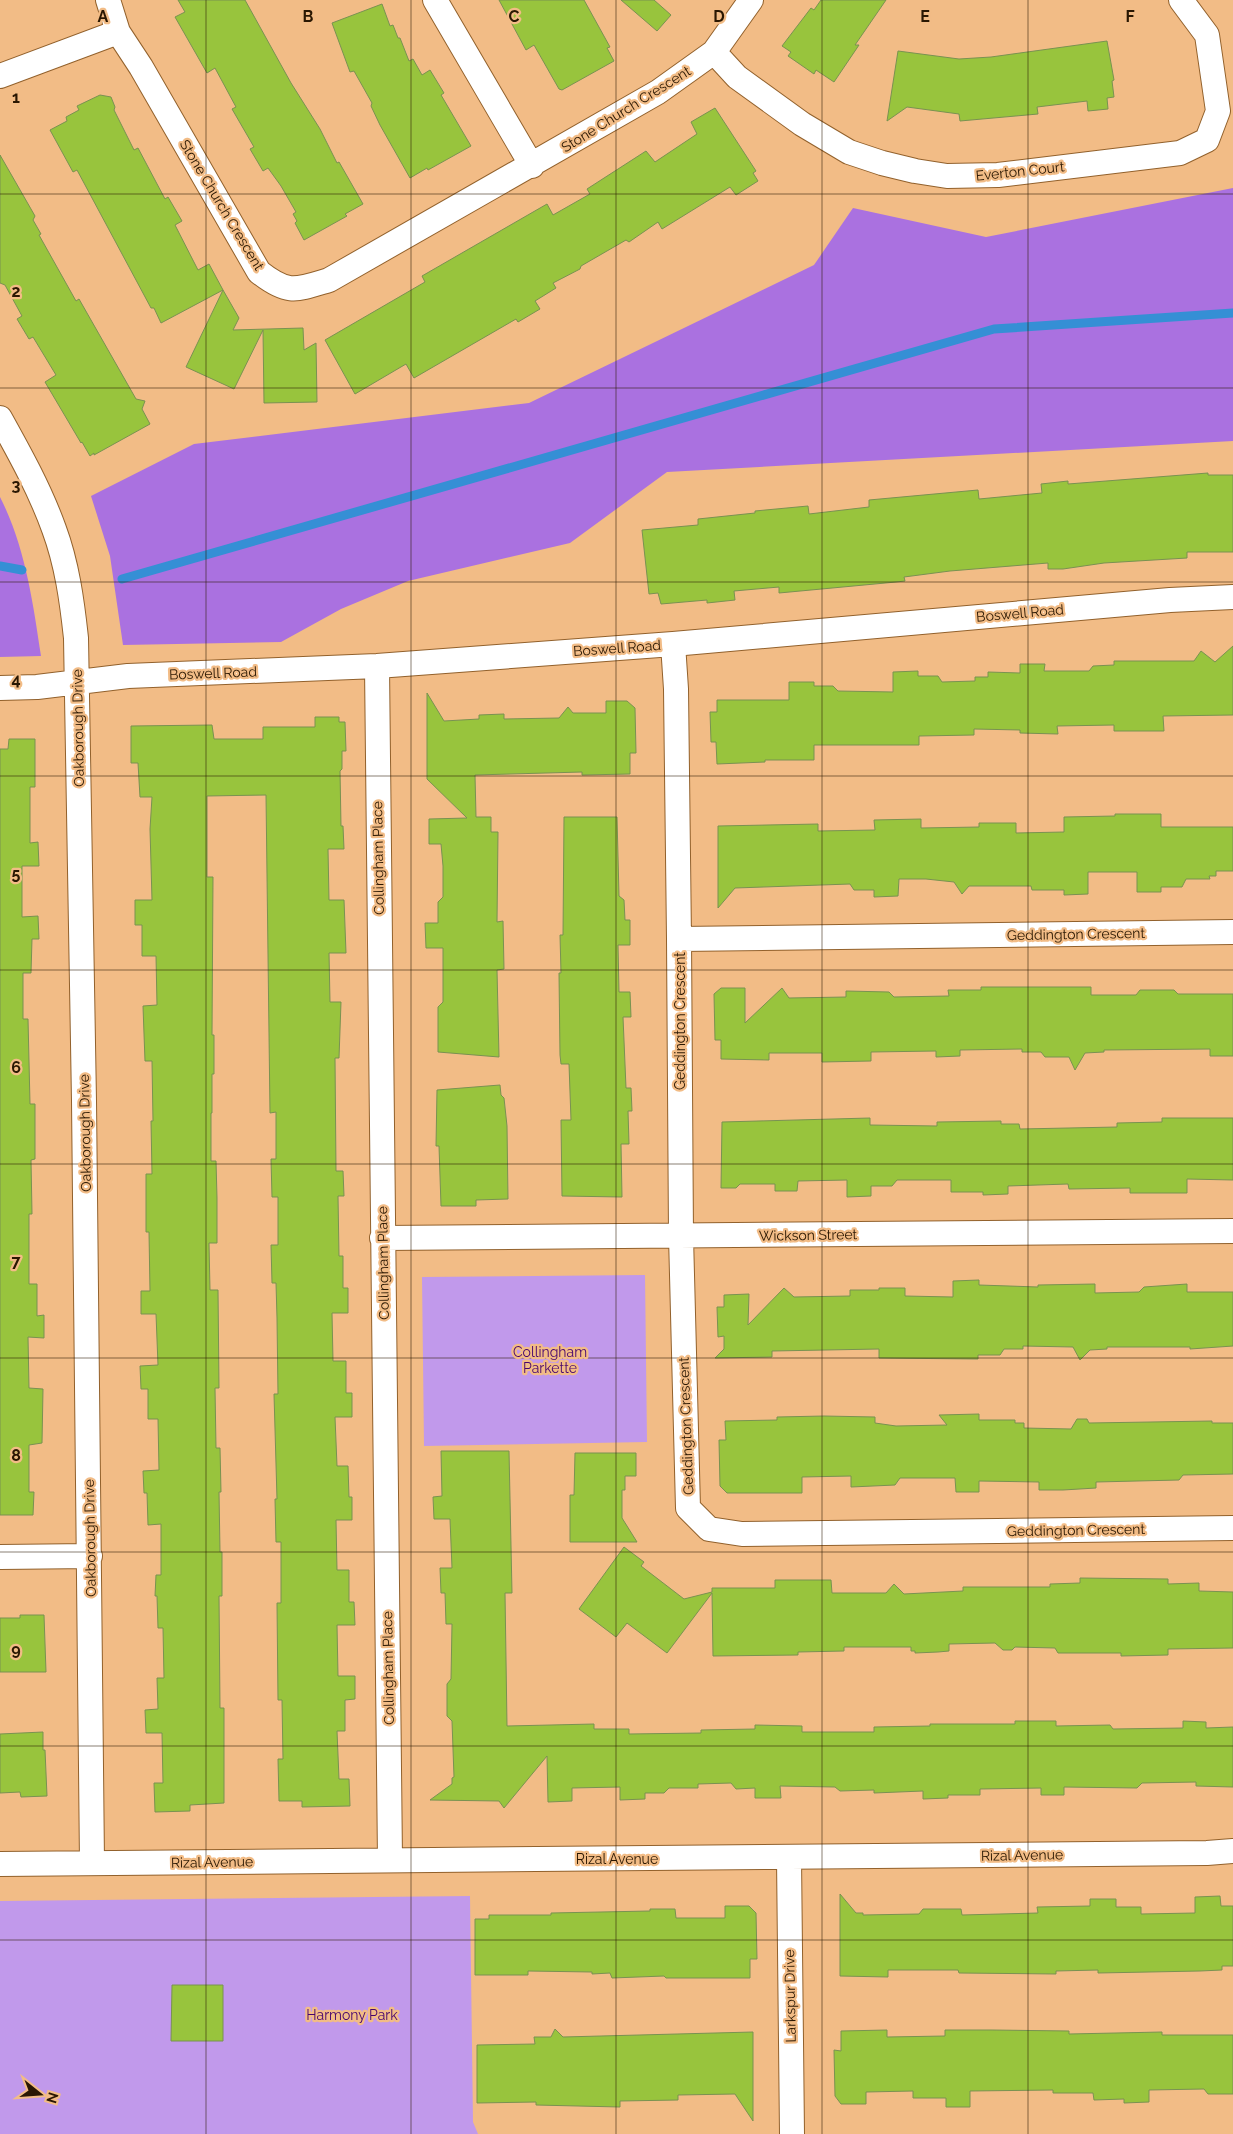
<svg xmlns="http://www.w3.org/2000/svg" width="1233" height="2134" font-family="Raleway,sans-serif">
<style>
.green{fill:#c199eb}
.forest{fill:#aa71e0}
.lines{fill:none;stroke-linecap:round;stroke-linejoin:round}
.stream{stroke:#358fd5;stroke-width:9}
.building{fill:#98c43d;stroke:#799251}
.street-casing{stroke:#92612c;stroke-width:26}
.street{stroke:#fff;stroke-width:24}
.grid{fill:none;stroke:#2a1702;stroke-width:1;stroke-opacity:0.55}
.labels{text-anchor:middle;dominant-baseline:central;stroke-width:4.5;stroke-linejoin:round;paint-order:stroke}
.street-label{font-size:14px;fill:#2a1702;stroke:#f2bc86}
.park-label{font-size:14px;fill:#46046e;stroke:#f2bc86}
.grid-label{font-size:16px;text-anchor:middle;font-weight:bold;fill:#2a1702;stroke:#f2bc86;stroke-width:4.5;stroke-linejoin:round;paint-order:stroke}
</style>
<rect width="100%" height="100%" fill="#f2bc86"/>
<path class="green" d="M 645,1275 L 647,1442 L 424,1446 L 422,1277 Z
M 470,1896 L 473,2122 L 478,2134 L 0,2134 L 0,1901 Z"/>
<path class="forest" d="M 1233,188 L 1233,441 L 667,472 L 570,543 L 408,581 L 341,609 L 281,642 L 123,645 L 110,556 L 91,496 L 194,444 L 529,403 L 814,265 L 853,208 L 986,237 Z
M 0,497 C 25,546 33,602 41,656 L 0,657 Z"/>
<g class="lines">
<path class="stream" d="M 0,566 L 22,570
M 122,579 L 994,329 L 1233,313"/>
</g>
<path class="building" d="M 178,0 L 245,0 L 291,83 L 320,129 L 337,163 L 339,162 L 363,204 L 345,214 L 347,216 L 304,240 L 295,223 L 297,221 L 293,214 L 296,212 L 281,186 L 268,168 L 263,171 L 250,149 L 254,147 L 232,109 L 236,107 L 215,68 L 207,73 L 175,17 L 185,12 Z
M 499,0 L 584,0 L 610,47 L 607,48 L 614,61 L 562,90 L 559,89 L 534,45 L 526,50 Z
M 621,0 L 654,0 L 671,15 L 657,31 Z
M 821,0 L 886,0 L 855,45 L 859,45 L 834,82 L 816,70 L 814,74 L 788,56 L 791,52 L 782,46 L 811,8 L 814,10 Z
M 382,4 L 390,26 L 393,25 L 398,38 L 400,38 L 409,61 L 413,59 L 422,75 L 430,70 L 444,93 L 441,95 L 471,146 L 428,170 L 427,168 L 410,178 L 380,125 L 371,106 L 372,103 L 354,71 L 350,72 L 332,23 Z
M 1107,41 L 1114,80 L 1112,81 L 1114,97 L 1107,98 L 1108,109 L 1088,111 L 1087,101 L 1037,107 L 1038,114 L 960,121 L 959,114 L 907,107 L 887,121 L 898,51 L 959,59 L 991,57 Z
M 100,95 L 111,97 L 115,107 L 114,110 L 134,150 L 138,148 L 165,199 L 168,197 L 182,221 L 175,225 L 198,270 L 209,264 L 223,290 L 161,323 L 154,308 L 151,308 L 77,170 L 73,172 L 50,130 L 67,121 L 66,117 L 79,110 L 77,106 Z
M 715,108 L 756,171 L 753,173 L 758,181 L 736,195 L 730,187 L 662,229 L 658,222 L 629,242 L 626,240 L 581,266 L 580,269 L 553,283 L 556,288 L 535,301 L 540,309 L 518,322 L 516,319 L 414,378 L 406,364 L 355,394 L 325,340 L 425,282 L 422,276 L 547,204 L 553,215 L 590,194 L 587,189 L 646,151 L 655,162 L 697,134 L 691,122 Z
M 0,155 L 35,216 L 33,220 L 41,234 L 39,235 L 76,301 L 79,299 L 136,399 L 145,401 L 142,409 L 150,424 L 94,455 L 94,453 L 90,456 L 82,442 L 81,443 L 45,382 L 56,375 L 33,337 L 29,339 L 17,319 L 22,316 L 5,285 L 0,283 Z
M 223,290 L 239,318 L 233,330 L 303,328 L 304,350 L 316,343 L 317,402 L 264,403 L 263,330 L 234,389 L 186,367 Z
M 1208,473 L 1208,475 L 1233,475 L 1233,552 L 1187,552 L 1187,558 L 1104,563 L 1063,569 L 1048,569 L 1048,563 L 950,571 L 904,577 L 905,581 L 896,582 L 779,593 L 779,587 L 734,591 L 735,600 L 707,603 L 707,600 L 661,604 L 658,593 L 649,594 L 642,530 L 698,525 L 698,519 L 755,513 L 755,511 L 808,506 L 809,514 L 869,507 L 869,500 L 978,490 L 979,499 L 1042,493 L 1041,484 L 1068,481 L 1068,484 Z
M 1233,646 L 1233,715 L 1163,716 L 1164,731 L 1114,731 L 1114,725 L 1057,726 L 1058,734 L 1020,733 L 1020,730 L 974,729 L 974,735 L 919,736 L 919,745 L 814,745 L 814,760 L 765,760 L 765,762 L 717,764 L 716,742 L 711,742 L 710,712 L 717,712 L 717,700 L 789,700 L 789,682 L 814,682 L 814,686 L 833,686 L 838,691 L 893,692 L 893,672 L 918,671 L 918,676 L 938,676 L 942,682 L 975,681 L 975,677 L 988,677 L 988,672 L 1020,673 L 1020,664 L 1045,664 L 1044,671 L 1089,671 L 1093,666 L 1114,665 L 1114,661 L 1194,661 L 1201,651 L 1215,662 Z
M 427,693 L 444,721 L 479,719 L 479,715 L 504,714 L 504,719 L 559,718 L 568,707 L 573,713 L 606,713 L 606,701 L 627,701 L 635,708 L 636,753 L 630,753 L 630,774 L 582,775 L 582,772 L 475,775 L 476,817 L 491,817 L 491,832 L 498,832 L 497,922 L 503,921 L 504,969 L 497,970 L 499,1057 L 438,1052 L 438,1007 L 443,1002 L 443,948 L 426,948 L 425,923 L 438,923 L 438,902 L 443,897 L 443,866 L 441,844 L 429,844 L 429,819 L 467,818 L 427,779 Z
M 315,717 L 339,717 L 339,722 L 345,722 L 346,751 L 342,751 L 342,769 L 340,771 L 341,826 L 343,826 L 344,849 L 328,849 L 329,900 L 344,900 L 346,953 L 329,953 L 330,1002 L 341,1002 L 339,1058 L 335,1058 L 336,1171 L 343,1171 L 344,1196 L 338,1196 L 339,1256 L 343,1256 L 343,1288 L 348,1288 L 348,1313 L 332,1313 L 333,1361 L 346,1361 L 346,1393 L 352,1393 L 352,1417 L 335,1417 L 337,1466 L 348,1466 L 349,1497 L 352,1497 L 352,1520 L 336,1520 L 337,1570 L 349,1570 L 349,1602 L 354,1602 L 355,1625 L 337,1625 L 338,1676 L 355,1676 L 355,1699 L 345,1700 L 345,1731 L 337,1731 L 339,1779 L 349,1779 L 350,1806 L 302,1807 L 302,1801 L 279,1801 L 278,1759 L 283,1759 L 282,1700 L 278,1700 L 277,1603 L 281,1603 L 281,1542 L 276,1542 L 275,1499 L 277,1499 L 274,1394 L 278,1394 L 277,1318 L 276,1283 L 272,1283 L 271,1245 L 278,1245 L 278,1197 L 272,1197 L 271,1159 L 276,1159 L 276,1112 L 270,1113 L 266,795 L 207,796 L 207,877 L 213,877 L 212,1035 L 214,1035 L 214,1074 L 212,1074 L 212,1113 L 211,1113 L 211,1161 L 216,1161 L 217,1198 L 217,1243 L 209,1243 L 210,1290 L 218,1290 L 219,1388 L 215,1388 L 216,1448 L 220,1448 L 221,1492 L 219,1492 L 220,1552 L 222,1552 L 222,1596 L 219,1596 L 220,1708 L 224,1708 L 224,1803 L 190,1805 L 190,1811 L 155,1812 L 154,1783 L 163,1783 L 162,1733 L 146,1733 L 145,1710 L 158,1709 L 157,1678 L 164,1678 L 163,1628 L 158,1628 L 157,1596 L 155,1596 L 156,1575 L 161,1575 L 161,1524 L 148,1525 L 147,1493 L 144,1493 L 143,1471 L 159,1470 L 158,1419 L 148,1419 L 148,1389 L 141,1389 L 140,1366 L 158,1365 L 156,1314 L 141,1314 L 141,1291 L 150,1291 L 149,1232 L 146,1232 L 146,1174 L 152,1174 L 151,1121 L 153,1121 L 152,1061 L 145,1061 L 143,1006 L 157,1005 L 156,956 L 142,956 L 142,925 L 135,925 L 135,900 L 152,900 L 150,829 L 152,797 L 140,797 L 138,763 L 131,763 L 131,726 L 212,725 L 214,739 L 263,739 L 263,727 L 315,727 Z
M 9,739 L 35,739 L 35,787 L 30,787 L 30,843 L 38,842 L 39,866 L 22,866 L 22,917 L 38,916 L 39,939 L 32,939 L 31,973 L 23,973 L 23,1019 L 28,1019 L 30,1104 L 35,1104 L 35,1159 L 31,1160 L 32,1214 L 29,1214 L 29,1284 L 37,1284 L 37,1316 L 44,1315 L 44,1338 L 28,1337 L 29,1388 L 43,1389 L 42,1443 L 29,1445 L 29,1492 L 34,1492 L 33,1515 L 0,1515 L 0,749 L 8,749 Z
M 1115,814 L 1161,814 L 1161,827 L 1233,827 L 1233,871 L 1216,871 L 1216,876 L 1209,876 L 1210,879 L 1186,879 L 1182,887 L 1161,887 L 1161,892 L 1137,892 L 1137,872 L 1088,872 L 1088,894 L 1064,895 L 1064,890 L 1032,890 L 1031,886 L 969,886 L 962,894 L 954,882 L 926,879 L 899,879 L 898,896 L 874,897 L 874,890 L 854,890 L 850,884 L 735,888 L 718,908 L 718,826 L 818,824 L 818,831 L 875,830 L 874,820 L 921,819 L 921,828 L 979,827 L 979,823 L 1016,823 L 1016,833 L 1064,832 L 1064,817 L 1115,816 Z
M 564,817 L 617,817 L 619,896 L 624,900 L 625,920 L 630,920 L 630,945 L 618,945 L 619,992 L 630,992 L 631,1017 L 623,1017 L 626,1088 L 631,1088 L 632,1111 L 628,1111 L 629,1144 L 621,1144 L 622,1197 L 562,1196 L 561,1120 L 571,1120 L 569,1064 L 561,1064 L 560,1055 L 559,973 L 561,973 L 560,935 L 563,935 Z
M 981,987 L 1091,987 L 1091,995 L 1136,995 L 1140,990 L 1174,990 L 1178,994 L 1233,994 L 1233,1056 L 1210,1056 L 1210,1049 L 1104,1050 L 1104,1052 L 1085,1053 L 1075,1070 L 1069,1057 L 1045,1057 L 1041,1052 L 1022,1052 L 1022,1049 L 960,1050 L 960,1056 L 936,1057 L 936,1051 L 871,1052 L 871,1061 L 822,1062 L 822,1053 L 769,1053 L 769,1060 L 721,1059 L 721,1040 L 715,1040 L 714,994 L 721,988 L 745,988 L 745,1023 L 782,988 L 789,998 L 846,997 L 846,991 L 889,992 L 894,997 L 949,996 L 948,990 L 981,990 Z
M 500,1085 L 501,1095 L 504,1098 L 507,1126 L 508,1199 L 476,1200 L 476,1206 L 441,1206 L 439,1146 L 436,1146 L 437,1090 Z
M 870,1118 L 870,1125 L 937,1126 L 937,1122 L 1001,1121 L 1001,1124 L 1019,1124 L 1020,1129 L 1117,1127 L 1117,1123 L 1162,1122 L 1162,1118 L 1233,1118 L 1233,1180 L 1187,1179 L 1187,1193 L 1130,1193 L 1130,1188 L 1069,1189 L 1068,1184 L 1008,1186 L 1008,1194 L 983,1195 L 983,1192 L 951,1192 L 951,1180 L 897,1180 L 892,1186 L 871,1186 L 871,1196 L 847,1197 L 847,1180 L 798,1181 L 797,1191 L 775,1191 L 775,1184 L 740,1184 L 736,1188 L 721,1188 L 722,1122 Z
M 979,1280 L 979,1285 L 1038,1287 L 1038,1285 L 1095,1284 L 1095,1293 L 1139,1292 L 1144,1287 L 1187,1284 L 1187,1292 L 1233,1292 L 1233,1346 L 1190,1349 L 1190,1347 L 1107,1347 L 1107,1349 L 1090,1350 L 1080,1360 L 1073,1347 L 1023,1346 L 1023,1349 L 1004,1349 L 1000,1355 L 978,1355 L 978,1359 L 879,1358 L 879,1349 L 772,1351 L 772,1357 L 715,1358 L 724,1349 L 724,1336 L 718,1337 L 717,1307 L 724,1307 L 724,1295 L 749,1294 L 748,1325 L 784,1288 L 794,1297 L 850,1296 L 850,1290 L 879,1290 L 879,1288 L 905,1288 L 905,1296 L 953,1297 L 953,1281 Z
M 979,1414 L 979,1420 L 1015,1420 L 1015,1423 L 1024,1423 L 1024,1428 L 1071,1429 L 1077,1419 L 1087,1419 L 1089,1423 L 1212,1421 L 1212,1423 L 1233,1423 L 1233,1474 L 1183,1475 L 1179,1480 L 1096,1482 L 1096,1488 L 1063,1490 L 1039,1490 L 1039,1482 L 979,1481 L 979,1492 L 956,1492 L 955,1478 L 900,1478 L 895,1485 L 851,1487 L 851,1476 L 802,1477 L 802,1493 L 727,1493 L 720,1486 L 719,1440 L 726,1440 L 725,1421 L 777,1420 L 777,1417 L 824,1416 L 875,1417 L 875,1423 L 896,1426 L 947,1425 L 939,1415 Z
M 441,1451 L 509,1451 L 512,1593 L 505,1593 L 507,1726 L 594,1724 L 594,1729 L 629,1729 L 629,1734 L 701,1733 L 701,1730 L 755,1729 L 755,1725 L 802,1726 L 802,1732 L 874,1732 L 874,1727 L 930,1726 L 930,1724 L 1015,1724 L 1015,1721 L 1056,1721 L 1056,1726 L 1110,1725 L 1113,1729 L 1183,1728 L 1183,1721 L 1206,1722 L 1206,1728 L 1233,1727 L 1233,1787 L 1196,1786 L 1196,1782 L 1142,1783 L 1137,1788 L 1064,1787 L 1064,1795 L 1041,1795 L 1041,1788 L 980,1789 L 980,1795 L 948,1795 L 948,1798 L 923,1799 L 923,1791 L 874,1793 L 874,1790 L 840,1791 L 835,1787 L 780,1786 L 781,1798 L 755,1798 L 755,1788 L 736,1789 L 731,1783 L 698,1784 L 698,1788 L 669,1788 L 664,1793 L 645,1793 L 645,1799 L 620,1800 L 620,1787 L 572,1788 L 572,1801 L 548,1802 L 547,1756 L 504,1808 L 499,1801 L 430,1800 L 452,1784 L 452,1778 L 454,1777 L 452,1721 L 447,1716 L 447,1684 L 451,1679 L 452,1624 L 446,1624 L 445,1593 L 441,1593 L 440,1568 L 452,1568 L 450,1519 L 434,1519 L 433,1497 L 442,1496 Z
M 575,1453 L 636,1453 L 636,1476 L 625,1476 L 625,1490 L 622,1490 L 622,1518 L 637,1542 L 570,1542 L 570,1495 L 574,1495 Z
M 624,1547 L 644,1562 L 641,1566 L 684,1599 L 712,1592 L 712,1588 L 775,1588 L 775,1580 L 831,1580 L 832,1593 L 886,1593 L 894,1584 L 904,1594 L 963,1591 L 963,1587 L 1050,1587 L 1050,1584 L 1080,1583 L 1080,1578 L 1168,1579 L 1168,1584 L 1199,1583 L 1199,1591 L 1233,1592 L 1233,1648 L 1168,1649 L 1168,1655 L 1121,1656 L 1121,1653 L 1058,1653 L 1055,1648 L 1015,1647 L 1012,1650 L 1003,1650 L 995,1643 L 949,1644 L 949,1651 L 938,1652 L 915,1653 L 915,1651 L 911,1651 L 911,1647 L 844,1647 L 844,1651 L 798,1652 L 798,1655 L 713,1656 L 712,1593 L 667,1653 L 627,1623 L 616,1637 L 579,1609 Z
M 20,1615 L 44,1615 L 46,1672 L 0,1672 L 0,1618 L 20,1618 Z
M 43,1732 L 43,1750 L 45,1750 L 47,1796 L 21,1797 L 20,1792 L 0,1793 L 0,1734 Z
M 840,1894 L 856,1913 L 863,1913 L 863,1915 L 919,1914 L 923,1909 L 961,1909 L 962,1915 L 1038,1913 L 1037,1907 L 1090,1906 L 1090,1899 L 1116,1899 L 1116,1907 L 1141,1907 L 1141,1914 L 1195,1913 L 1195,1897 L 1220,1896 L 1221,1906 L 1233,1906 L 1233,1966 L 1222,1966 L 1222,1970 L 1200,1971 L 1098,1973 L 1098,1970 L 1056,1971 L 1056,1974 L 959,1973 L 958,1970 L 888,1970 L 888,1977 L 840,1976 Z
M 725,1906 L 749,1906 L 756,1913 L 757,1959 L 750,1959 L 750,1978 L 666,1978 L 664,1976 L 612,1978 L 610,1973 L 592,1974 L 592,1972 L 528,1971 L 528,1975 L 475,1975 L 475,1919 L 489,1919 L 489,1915 L 551,1915 L 551,1913 L 650,1911 L 650,1909 L 675,1909 L 676,1918 L 725,1918 Z
M 172,1985 L 223,1985 L 223,2041 L 171,2041 Z
M 555,2029 L 563,2037 L 753,2032 L 753,2121 L 735,2094 L 678,2095 L 678,2100 L 620,2101 L 620,2107 L 536,2105 L 536,2102 L 477,2103 L 477,2045 L 535,2044 L 534,2037 L 551,2037 Z
M 887,2030 L 887,2037 L 945,2036 L 945,2030 L 992,2030 L 1069,2031 L 1069,2034 L 1162,2032 L 1162,2035 L 1233,2035 L 1233,2094 L 1208,2094 L 1204,2089 L 1149,2090 L 1149,2102 L 1124,2103 L 1124,2099 L 1094,2100 L 1093,2093 L 1053,2093 L 1053,2090 L 970,2091 L 970,2107 L 946,2107 L 946,2098 L 913,2098 L 913,2091 L 866,2092 L 866,2104 L 841,2104 L 835,2096 L 834,2050 L 841,2051 L 841,2031 Z"/>
<g class="lines">
<defs>
<path id="street" d="M 108,0 L 118,32 L 141,67 L 259,272 C 288,295 296,290 329,280 L 658,92 L 714,52 L 751,0
M 435,0 L 532,166
M 714,52 L 737,77 L 802,124 L 849,152 L 882,163 L 915,171 L 947,176 L 998,175 L 1180,153 L 1207,140 L 1218,111 L 1207,35 L 1181,0
M 0,76 L 118,32
M 0,418 C 20,454 40,490 54,529 C 67,564 72,601 76,638 L 84,1101 L 92,1863
M 673,644 L 676,689 L 679,939 L 681,1236 L 688,1508 L 709,1529 L 742,1534 L 1233,1528
M 377,666 L 390,1860
M 0,688 L 37,687 L 128,676 L 377,666 L 673,644 L 1170,600 L 1233,597
M 679,939 L 1233,932
M 382,1238 L 1233,1231
M 0,1557 L 90,1556
M 789,1858 L 792,2134
M 0,1864 L 1207,1853 L 1233,1851"/>
</defs>
<use href="#street" class="street-casing"/>
<use href="#street" class="street"/>
</g>
<path class="grid" d="M 206,0 L 206,2134M 411,0 L 411,2134M 616,0 L 616,2134M 822,0 L 822,2134M 1028,0 L 1028,2134M 0,194 L 1233,194M 0,388 L 1233,388M 0,582 L 1233,582M 0,776 L 1233,776M 0,970 L 1233,970M 0,1164 L 1233,1164M 0,1358 L 1233,1358M 0,1552 L 1233,1552M 0,1746 L 1233,1746M 0,1940 L 1233,1940"/>
<g class="labels">
<g class="street-label">
<text transform="translate(626 109) rotate(-32)">Stone Church Crescent</text>
<text transform="translate(1020 171) rotate(-6)">Everton Court</text>
<text transform="translate(222 205) rotate(59)">Stone Church Crescent</text>
<text transform="translate(1020 613) rotate(-5)">Boswell Road</text>
<text transform="translate(617 648) rotate(-4)">Boswell Road</text>
<text transform="translate(213 673) rotate(-2)">Boswell Road</text>
<text transform="translate(78 728) rotate(-91)">Oakborough Drive</text>
<text transform="translate(378 858) rotate(-91)">Collingham Place</text>
<text transform="translate(1076 934) rotate(-1)">Geddington Crescent</text>
<text transform="translate(680 1021) rotate(-90)">Geddington Crescent</text>
<text transform="translate(85 1133) rotate(-91)">Oakborough Drive</text>
<text transform="translate(808 1235) rotate(-1)">Wickson Street</text>
<text transform="translate(383 1263) rotate(-91)">Collingham Place</text>
<text transform="translate(686 1426) rotate(-92)">Geddington Crescent</text>
<text transform="translate(1076 1530) rotate(-1)">Geddington Crescent</text>
<text transform="translate(90 1538) rotate(-91)">Oakborough Drive</text>
<text transform="translate(388 1668) rotate(-91)">Collingham Place</text>
<text transform="translate(1022 1855) rotate(-1)">Rizal Avenue</text>
<text x="617" y="1859">Rizal Avenue</text>
<text transform="translate(212 1862) rotate(-1)">Rizal Avenue</text>
<text transform="translate(790 1996) rotate(-91)">Larkspur Drive</text>
</g>
<g class="park-label">
<text x="550" y="1352">Collingham<tspan x="550" dy="16">Parkette</tspan></text>
<text x="352" y="2015">Harmony Park</text>
</g>
</g>
<g class="grid-label">
<text x="103" y="22">A</text>
<text x="308" y="22">B</text>
<text x="514" y="22">C</text>
<text x="719" y="22">D</text>
<text x="925" y="22">E</text>
<text x="1130" y="22">F</text>
<text x="16" y="103">1</text>
<text x="16" y="297">2</text>
<text x="16" y="491">3</text>
<text x="16" y="685">4</text>
<text x="16" y="879">5</text>
<text x="16" y="1073">6</text>
<text x="16" y="1267">7</text>
<text x="16" y="1461">8</text>
<text x="16" y="1655">9</text>
</g>
<g transform="translate(40 2094) rotate(107)" stroke="#f2bc86" stroke-width="4" paint-order="stroke">
<path d="M0-4L9 19L0 12L-9 19Z" fill="#2a1702"/>
<text y="-8" font-size="14" font-weight="bold" text-anchor="middle" fill="#2a1702">N</text>
</g>
</svg>
